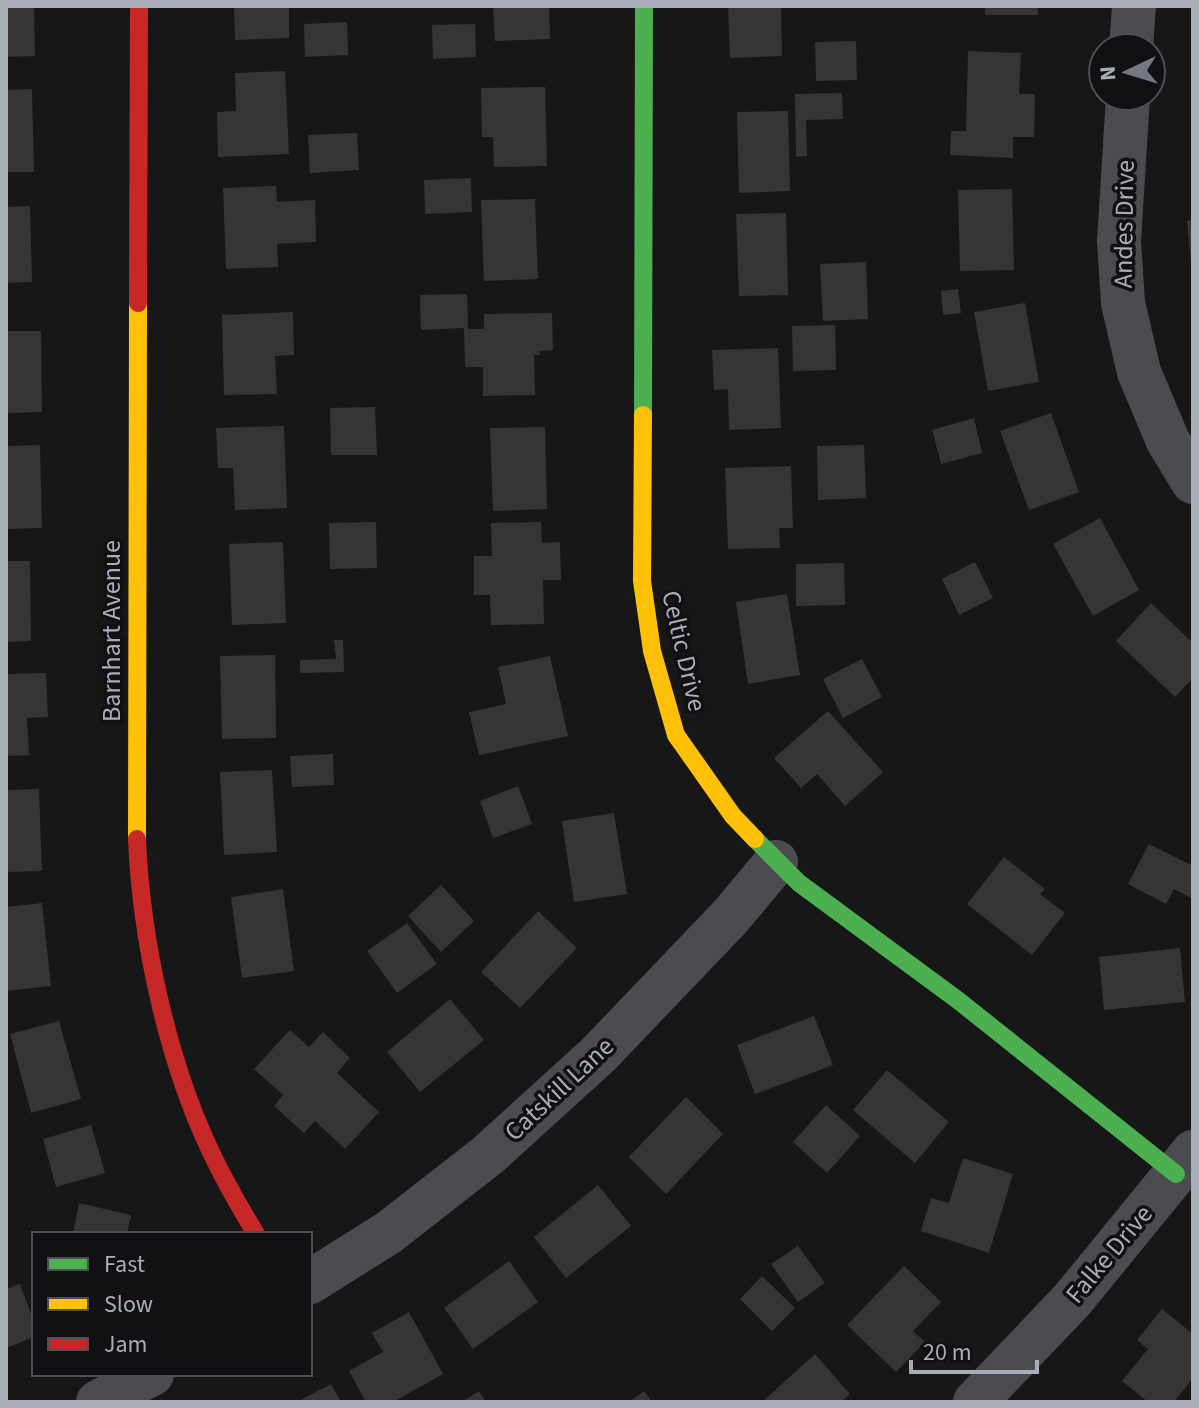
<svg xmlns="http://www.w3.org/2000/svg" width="1199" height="1408" font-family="'Source Sans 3',sans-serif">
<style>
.building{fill:#353536}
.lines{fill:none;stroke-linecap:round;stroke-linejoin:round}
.street{stroke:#4b4c50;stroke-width:44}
.fast{stroke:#4caf50;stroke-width:18}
.slow{stroke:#ffc107;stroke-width:18}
.jam{stroke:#c62828;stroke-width:18}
.labels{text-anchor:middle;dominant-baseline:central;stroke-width:7;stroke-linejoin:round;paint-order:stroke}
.street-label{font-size:26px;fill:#a8adb8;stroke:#111113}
</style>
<rect width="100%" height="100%" fill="#171717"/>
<path class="building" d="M 6,6 L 34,6 L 35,56 L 6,57 Z
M 234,6 L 289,6 L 289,38 L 235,40 Z
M 493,6 L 549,6 L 550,39 L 495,41 Z
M 728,6 L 781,6 L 782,56 L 730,58 Z
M 985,6 L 1038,6 L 1038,15 L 985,15 Z
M 347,22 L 348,55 L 305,57 L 304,24 Z
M 475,24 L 476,57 L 433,59 L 432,25 Z
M 856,41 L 857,80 L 816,81 L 815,42 Z
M 968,51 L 1021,53 L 1019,94 L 1035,94 L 1034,137 L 1013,137 L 1013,158 L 950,155 L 951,131 L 966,131 Z
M 285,71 L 289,154 L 218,157 L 217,112 L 236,111 L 235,73 Z
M 545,87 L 547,166 L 494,167 L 493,137 L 482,137 L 481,88 Z
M 32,89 L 34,172 L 6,172 L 6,90 Z
M 842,93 L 843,119 L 806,120 L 807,156 L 796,157 L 795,94 Z
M 788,111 L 790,191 L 739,193 L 737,112 Z
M 357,133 L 359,170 L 310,173 L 308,135 Z
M 471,178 L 472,212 L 425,214 L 424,180 Z
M 276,186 L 277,202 L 315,200 L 316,242 L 277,244 L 278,267 L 226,269 L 223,188 Z
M 1012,189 L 1014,270 L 960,271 L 958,190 Z
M 535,199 L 538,279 L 484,281 L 481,200 Z
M 30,206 L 32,282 L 6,283 L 6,207 Z
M 786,213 L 788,295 L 739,296 L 736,214 Z
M 1193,220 L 1193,262 L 1191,262 L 1187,221 Z
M 866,262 L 868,319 L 823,321 L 820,264 Z
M 958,289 L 961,313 L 943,315 L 941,291 Z
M 467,294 L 468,329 L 484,329 L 484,314 L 552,313 L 553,350 L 539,351 L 540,355 L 534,355 L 535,395 L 483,396 L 483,367 L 465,367 L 464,328 L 421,330 L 420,295 Z
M 1025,303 L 1039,382 L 988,391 L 974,312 Z
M 293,312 L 294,355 L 275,356 L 277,394 L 224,395 L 222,315 Z
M 835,325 L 836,370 L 793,371 L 792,326 Z
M 6,331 L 41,331 L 42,412 L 6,413 Z
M 778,348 L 781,428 L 729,430 L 728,389 L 714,390 L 712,350 Z
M 375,407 L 377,455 L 331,455 L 330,408 Z
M 1051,413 L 1079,492 L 1029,510 L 1000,431 Z
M 974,418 L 982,453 L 941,464 L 932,430 Z
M 284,426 L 287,508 L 235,510 L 233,468 L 218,468 L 216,428 Z
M 545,427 L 547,509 L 493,511 L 490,428 Z
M 40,445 L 42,528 L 6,529 L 6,446 Z
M 864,445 L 866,498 L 818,500 L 817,446 Z
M 791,466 L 793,528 L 779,528 L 780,548 L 728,549 L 725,468 Z
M 1100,518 L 1139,590 L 1093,616 L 1053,544 Z
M 376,522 L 377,568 L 330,569 L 329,523 Z
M 541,522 L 542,543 L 560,542 L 561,580 L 543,580 L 544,624 L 491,625 L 490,595 L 474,595 L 474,556 L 492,556 L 491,523 Z
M 283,542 L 286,623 L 232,625 L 229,544 Z
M 6,561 L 30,561 L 31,641 L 6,642 Z
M 975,562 L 993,598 L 959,615 L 942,579 Z
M 844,563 L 845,605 L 796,606 L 796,564 Z
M 787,594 L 800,675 L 748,684 L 736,602 Z
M 1151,603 L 1193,643 L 1193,678 L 1175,697 L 1116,641 Z
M 334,640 L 343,640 L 344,672 L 300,673 L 300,660 L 336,659 Z
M 275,655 L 276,738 L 222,739 L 220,656 Z
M 550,656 L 568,736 L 479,755 L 469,712 L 506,704 L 498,667 Z
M 862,659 L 882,697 L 843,718 L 823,679 Z
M 46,673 L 48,717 L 27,718 L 29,755 L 6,756 L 6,674 Z
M 828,711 L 883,772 L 845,806 L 817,774 L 801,788 L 774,758 Z
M 333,754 L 334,785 L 292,787 L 290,756 Z
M 272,770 L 277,852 L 224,855 L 220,772 Z
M 518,786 L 532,824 L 493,838 L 480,801 Z
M 39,789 L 42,871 L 6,872 L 6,790 Z
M 614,813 L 627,894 L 574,902 L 562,821 Z
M 1149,844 L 1193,866 L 1193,899 L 1174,889 L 1166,904 L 1128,884 Z
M 1004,857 L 1045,889 L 1040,894 L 1065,913 L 1032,955 L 967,904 Z
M 441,885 L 474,921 L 441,952 L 408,916 Z
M 283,889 L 294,971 L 242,978 L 231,897 Z
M 42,903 L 51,986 L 6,991 L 6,907 Z
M 538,911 L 577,948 L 520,1008 L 481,972 Z
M 407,923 L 437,964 L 397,993 L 367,951 Z
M 1180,948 L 1185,1002 L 1104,1010 L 1099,957 Z
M 450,999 L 484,1040 L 420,1092 L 387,1052 Z
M 814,1016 L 833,1065 L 755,1094 L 737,1045 Z
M 59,1021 L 81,1099 L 31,1113 L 10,1034 Z
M 290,1030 L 309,1047 L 323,1032 L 350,1058 L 337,1073 L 379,1112 L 345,1149 L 315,1121 L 304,1133 L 274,1106 L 283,1095 L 254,1069 Z
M 887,1070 L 949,1122 L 915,1163 L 853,1110 Z
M 686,1097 L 723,1134 L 666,1194 L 629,1157 Z
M 826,1105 L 860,1136 L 827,1173 L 793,1142 Z
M 91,1125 L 105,1173 L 56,1187 L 43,1139 Z
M 963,1158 L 1013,1174 L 989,1253 L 921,1231 L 931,1198 L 949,1203 Z
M 598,1185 L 631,1226 L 566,1278 L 534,1237 Z
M 79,1203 L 131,1215 L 127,1234 L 73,1234 Z
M 798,1246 L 825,1283 L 798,1302 L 771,1264 Z
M 509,1261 L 538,1302 L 473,1349 L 444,1308 Z
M 904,1266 L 941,1302 L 913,1331 L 925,1342 L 896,1372 L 847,1325 Z
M 762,1276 L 795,1308 L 772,1331 L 740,1299 Z
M 20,1284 L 34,1322 L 34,1337 L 6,1348 L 6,1289 Z
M 1162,1309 L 1193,1334 L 1193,1378 L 1174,1402 L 1148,1402 L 1122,1381 L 1148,1349 L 1137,1340 Z
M 409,1312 L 443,1374 L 393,1402 L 366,1402 L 349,1371 L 383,1352 L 372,1333 Z
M 815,1354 L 850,1394 L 841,1402 L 762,1402 Z
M 331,1384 L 341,1402 L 297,1402 Z
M 479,1391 L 486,1402 L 462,1402 Z
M 644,1391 L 652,1402 L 629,1402 Z"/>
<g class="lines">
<path class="street" d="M 1131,48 L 1134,6
M 1128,96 L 1119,241 L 1123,303 L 1139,372 L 1168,441 L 1193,482
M 310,1282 L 388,1233 L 488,1155 L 598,1055 L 730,917 L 776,862
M 98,1402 L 152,1374
M 975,1402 L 1073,1299 L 1193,1152"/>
<path class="fast" d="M 643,415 L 644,6
M 755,839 L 799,883 L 959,1001 L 1176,1174"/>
<path class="slow" d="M 643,415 L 642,581 L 652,651 L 676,735 L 733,816 L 755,839
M 137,839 L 138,303"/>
<path class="jam" d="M 138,303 L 139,6
M 137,839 C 141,939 167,1058 209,1148 C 223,1178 239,1206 256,1234"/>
</g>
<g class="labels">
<g class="street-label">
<text transform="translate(1124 224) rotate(-89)">Andes Drive</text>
<text transform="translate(111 631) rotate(-90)">Barnhart Avenue</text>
<text transform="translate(684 651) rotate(77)">Celtic Drive</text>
<text transform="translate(559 1089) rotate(-43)">Catskill Lane</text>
<text transform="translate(1109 1254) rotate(-50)">Falke Drive</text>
</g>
</g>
<rect width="1199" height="1408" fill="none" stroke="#a8adb8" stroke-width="16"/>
<rect x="32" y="1232" width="280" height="144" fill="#111113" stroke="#4d4f55" stroke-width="2"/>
<rect x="48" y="1258" width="40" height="12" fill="#4caf50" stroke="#4d4f55" stroke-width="2"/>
<text x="104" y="1272" font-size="24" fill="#a8adb8">Fast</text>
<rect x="48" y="1298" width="40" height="12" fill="#ffc107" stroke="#4d4f55" stroke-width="2"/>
<text x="104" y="1312" font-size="24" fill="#a8adb8">Slow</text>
<rect x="48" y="1338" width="40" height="12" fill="#c62828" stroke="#4d4f55" stroke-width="2"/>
<text x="104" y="1352" font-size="24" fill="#a8adb8">Jam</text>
<g transform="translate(1127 72) rotate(266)"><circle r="38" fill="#111113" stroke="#4d4f55" stroke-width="2"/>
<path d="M0-6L14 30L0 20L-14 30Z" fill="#757880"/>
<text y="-12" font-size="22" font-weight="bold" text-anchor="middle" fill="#a8adb8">N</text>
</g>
<path d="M911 1360v12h126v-12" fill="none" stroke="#a8adb8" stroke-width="4"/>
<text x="923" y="1360" font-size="24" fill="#a8adb8" stroke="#111113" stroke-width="6" paint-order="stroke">20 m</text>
</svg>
